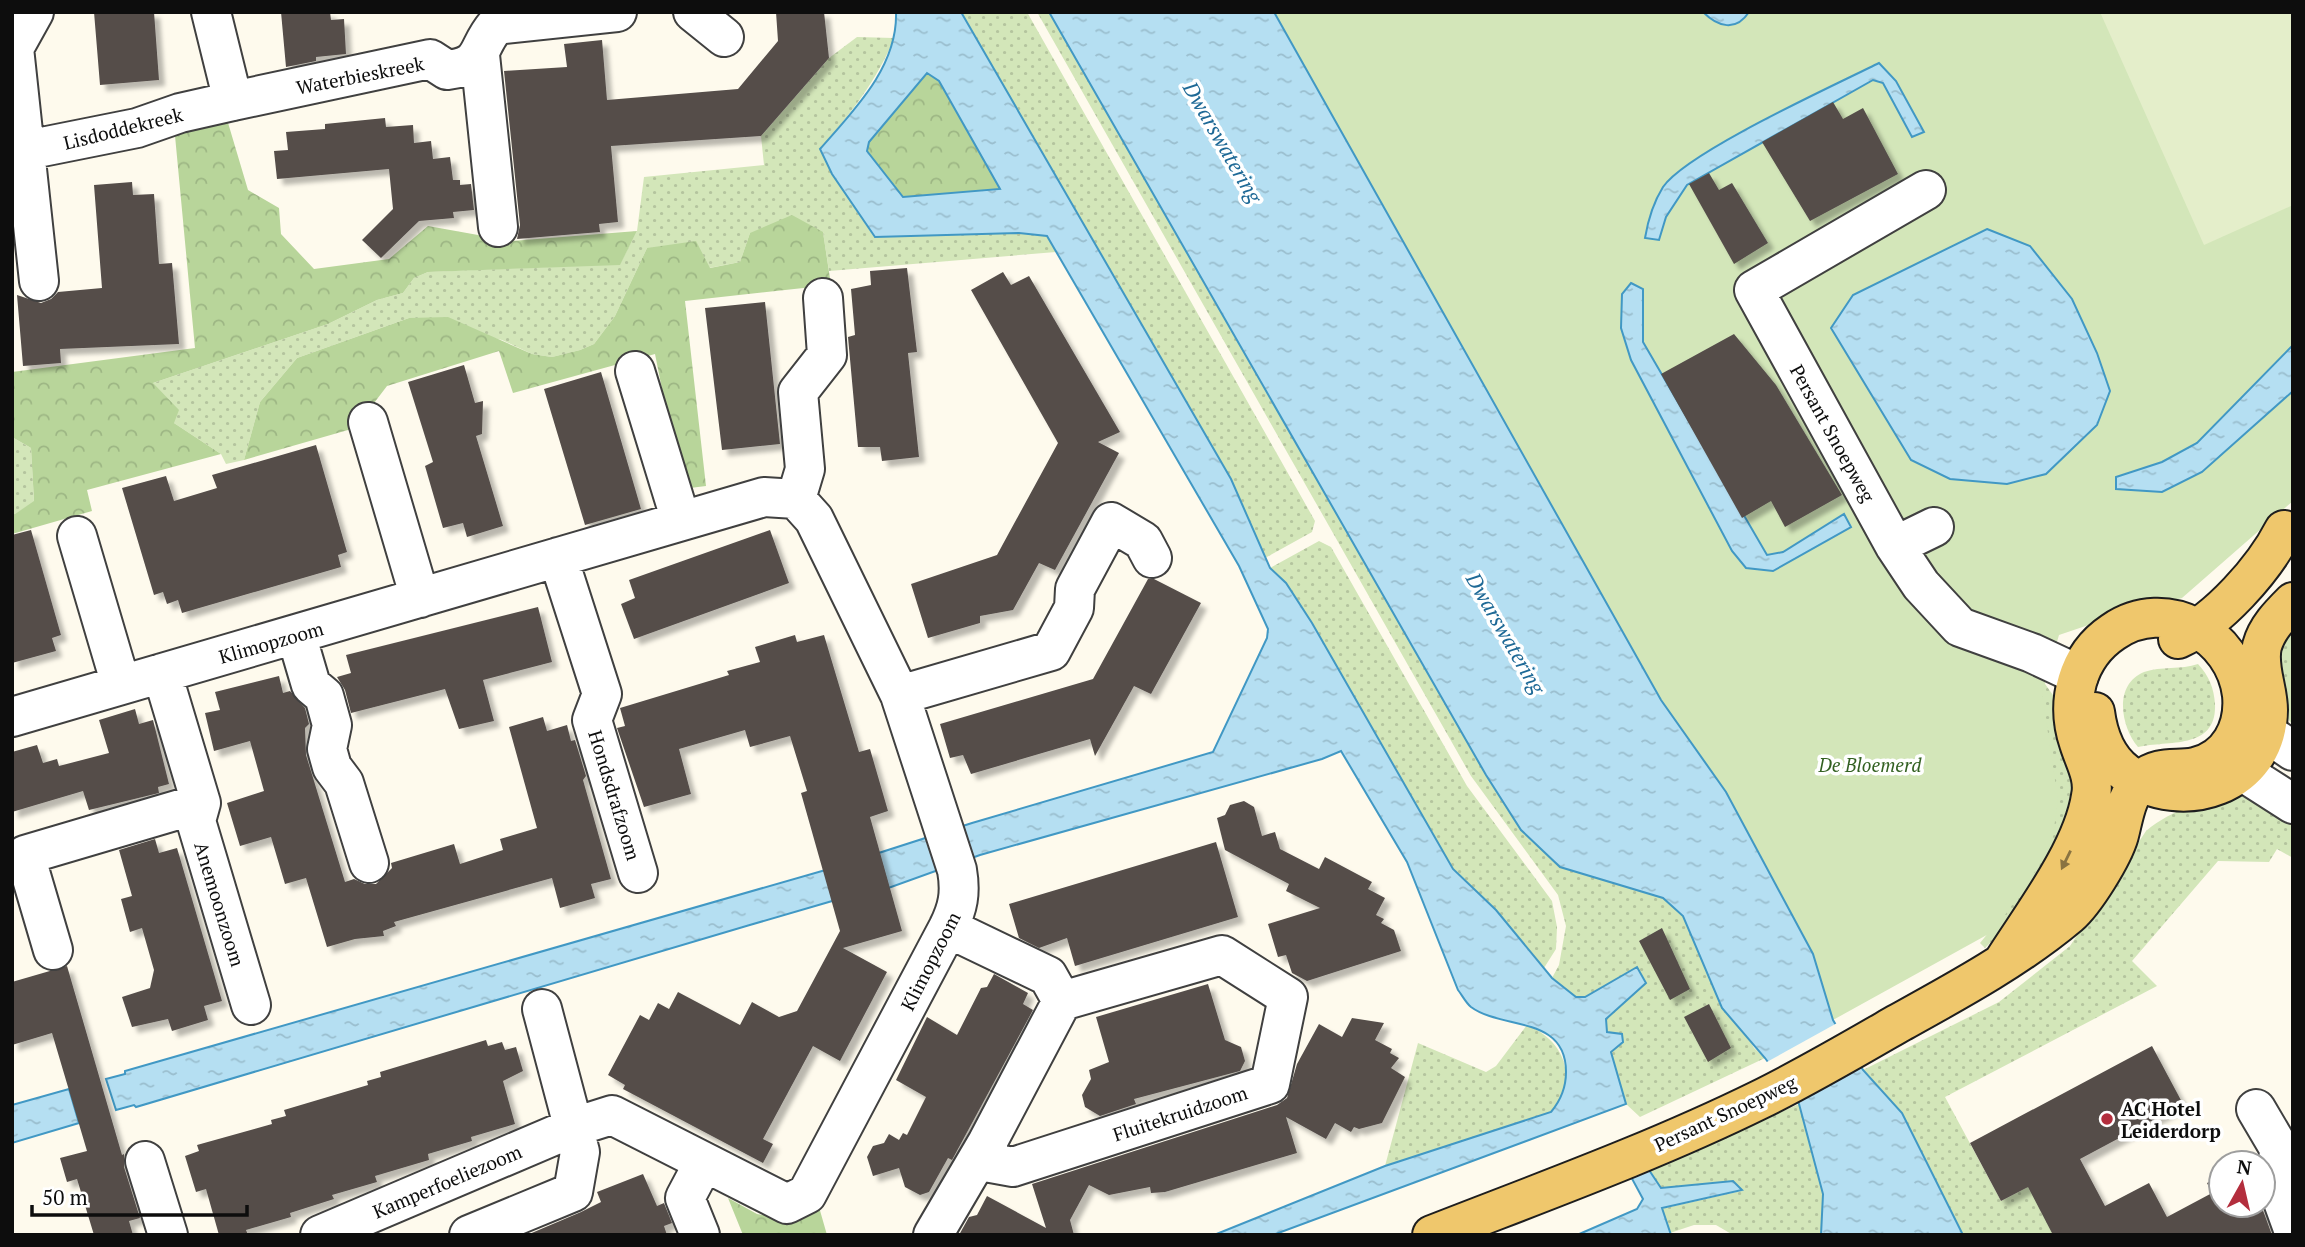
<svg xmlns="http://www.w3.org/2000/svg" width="2305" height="1247" font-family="'PT Serif',serif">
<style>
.grass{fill:url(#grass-dots)}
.forest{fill:url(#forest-crowns)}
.park{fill:#d3e6b9}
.pitch{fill:#e4eeca}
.water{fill:url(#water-ripples);stroke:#4198c4;stroke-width:2;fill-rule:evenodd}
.pier{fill:#fefaed}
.building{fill:#544d4a;filter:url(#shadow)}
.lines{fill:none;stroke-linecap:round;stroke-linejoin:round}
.minor-casing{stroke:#404040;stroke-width:42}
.major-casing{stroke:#1e1e1e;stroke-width:42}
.minor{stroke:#fff;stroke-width:38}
.major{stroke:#efc76c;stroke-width:38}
.oneway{fill:#897341}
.poi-dot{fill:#b32e3d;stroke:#fff;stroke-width:2.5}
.labels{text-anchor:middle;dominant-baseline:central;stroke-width:7;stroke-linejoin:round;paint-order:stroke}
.street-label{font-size:19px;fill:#0d0d0d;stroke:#fff}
.park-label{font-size:19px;font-style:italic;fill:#326021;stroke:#fff}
.poi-label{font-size:19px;font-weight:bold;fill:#0d0d0d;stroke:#fff;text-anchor:start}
.water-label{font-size:21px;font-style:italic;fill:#1e6996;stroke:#fff}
</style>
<defs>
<pattern id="grass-dots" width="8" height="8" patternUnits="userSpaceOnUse" patternTransform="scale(1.75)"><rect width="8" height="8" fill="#d3e6b9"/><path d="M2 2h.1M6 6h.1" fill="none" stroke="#b4c49e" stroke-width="1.8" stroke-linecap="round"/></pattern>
<pattern id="forest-crowns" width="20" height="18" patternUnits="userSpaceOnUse" patternTransform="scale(1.75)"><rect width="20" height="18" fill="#b8d59a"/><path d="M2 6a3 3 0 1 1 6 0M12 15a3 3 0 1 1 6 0" fill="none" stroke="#9db684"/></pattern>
<pattern id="water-ripples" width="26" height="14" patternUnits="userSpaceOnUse" patternTransform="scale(1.75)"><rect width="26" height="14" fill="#b5dff2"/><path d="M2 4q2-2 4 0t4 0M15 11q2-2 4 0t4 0" fill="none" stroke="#9abece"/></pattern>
<filter id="shadow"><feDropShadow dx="6" dy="6" stdDeviation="2" flood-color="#0004"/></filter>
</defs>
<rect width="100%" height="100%" fill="#fefaed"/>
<path class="grass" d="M 961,12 L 1027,12 L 1315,521 L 1312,532 L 1265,558 L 1231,479 Z
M 1037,12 L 1049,12 L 1486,775 L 1521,829 L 1560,867 L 1663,898 L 1683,916 L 1754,1048 L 1765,1058 L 1640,1117 L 1626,1104 L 1611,1052 L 1623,1042 L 1607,1032 L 1606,1018 L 1646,982 L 1637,967 L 1585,997 L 1576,997 L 1552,978 L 1559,965 L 1566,926 L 1558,895 L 1471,776 Z
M 857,37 L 894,38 C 877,81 850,114 820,149 L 832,174 L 874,237 L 1019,233 L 1047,236 L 1056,252 L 829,271 L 823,232 L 750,233 L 740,262 L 709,268 L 647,248 L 615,316 L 594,344 L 580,350 L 552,357 L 532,354 L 502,340 L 409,318 L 297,358 L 260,402 L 244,460 L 226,464 L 221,454 L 174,423 L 153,383 L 328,324 L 377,300 L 403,293 L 414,278 L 428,272 L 620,264 L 637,231 L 644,177 L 764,165 L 761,136 L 829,58 Z
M 12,437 L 31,448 L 34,502 L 12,516 Z
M 1319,541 L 1331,547 L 1467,786 L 1552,901 L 1557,927 L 1556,949 L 1544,968 L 1496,910 L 1453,869 L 1312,623 L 1286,583 L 1270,568 Z
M 2293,619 L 2293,726 C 2270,694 2276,653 2293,619 Z
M 2198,664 C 2209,676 2214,688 2215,704 C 2217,750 2169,740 2138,747 C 2121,727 2113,685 2144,672 C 2161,666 2181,670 2198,664 Z
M 2043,681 L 2055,698 L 2075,773 L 2069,826 L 1998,935 L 1985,948 L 1980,943 L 2006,911 L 2027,715 Z
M 2239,796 L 2266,798 L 2293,814 L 2293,858 L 2277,849 L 2269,862 L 2218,861 L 2132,961 L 2157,986 L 1945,1097 L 2001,1201 L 2037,1182 L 2053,1235 L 1963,1235 L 1902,1113 L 1863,1070 L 1999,1002 L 2070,946 L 2146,831 C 2174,808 2203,801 2239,796 Z
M 1527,1025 C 1565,1041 1579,1078 1551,1112 L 1385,1166 L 1418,1043 L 1486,1072 L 1496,1066 Z
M 1799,1104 L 1823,1194 L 1821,1235 L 1733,1235 L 1716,1225 L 1694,1225 L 1670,1233 L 1661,1209 L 1741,1191 L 1733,1181 L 1661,1188 L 1649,1170 Z"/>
<path class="forest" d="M 927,72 L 939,81 L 1001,189 L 903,197 L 867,151 L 869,142 Z
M 226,116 L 248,190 L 279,208 L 281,234 L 314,269 L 389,259 L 428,226 L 512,241 L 637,231 L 620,265 L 428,272 L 414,278 L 403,293 L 377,300 L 328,324 L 153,383 L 179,410 L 174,423 L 221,454 L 87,490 L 92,511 L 12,534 L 12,516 L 34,501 L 31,448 L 12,437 L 12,372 L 195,348 L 174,125 Z
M 792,215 L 823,232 L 831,285 L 685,301 L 706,486 L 682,489 L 655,354 L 513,393 L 499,351 L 387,386 L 355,428 L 244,460 L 260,402 L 297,358 L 409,318 L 448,317 L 532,354 L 552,357 L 580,350 L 594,344 L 615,316 L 647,248 L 696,241 L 710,268 L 740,262 L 750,233 Z
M 728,1198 L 757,1214 L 794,1220 L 817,1200 L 827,1235 L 743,1235 Z"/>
<path class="park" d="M 1273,12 L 2293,12 L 2293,345 L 2197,443 L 2162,462 L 2116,477 L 2117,489 L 2162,492 L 2202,472 L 2293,391 L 2293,501 L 2182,598 L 2127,612 L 2059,635 L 2042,693 L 2058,800 L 2053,835 L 2045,857 L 1994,931 L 1833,1020 L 1813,954 L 1726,792 L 1661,700 Z"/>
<path class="pitch" d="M 2100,12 L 2293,12 L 2293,205 L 2204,245 Z"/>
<path class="water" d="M 896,12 L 961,12 L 1231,479 L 1270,568 L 1286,583 L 1312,623 L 1453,869 L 1496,910 L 1552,978 L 1576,997 L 1585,997 L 1637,967 L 1646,983 L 1606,1019 L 1607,1032 L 1622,1034 L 1623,1042 L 1611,1052 L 1626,1104 L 1273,1235 L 1214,1235 L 1385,1166 L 1551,1112 C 1561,1100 1566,1088 1566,1072 C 1566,1015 1502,1030 1471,1007 C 1466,1003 1462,995 1458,990 L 1407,862 L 1341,751 L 1322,759 L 980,855 L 869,895 L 857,860 L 972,823 L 1213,752 L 1267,638 L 1268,629 L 1239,566 L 1047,236 L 1019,233 L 875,237 L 832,174 L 820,149 C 853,111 898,67 896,12 ZM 927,73 L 939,81 L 1000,189 L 903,197 L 867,151 L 869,142 Z
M 1049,12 L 1274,12 L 1661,700 L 1726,792 L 1813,954 L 1833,1020 L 1863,1070 L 1902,1113 L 1963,1235 L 1821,1235 L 1823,1194 L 1799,1104 L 1765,1058 L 1722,1008 L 1683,916 L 1663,898 L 1560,867 L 1521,830 L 1486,775 Z
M 1703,12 L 1749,12 C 1736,32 1718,27 1703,12 Z
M 1879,63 L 1896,81 L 1924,132 L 1912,137 L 1883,83 L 1873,80 L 1687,185 L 1666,217 L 1659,240 L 1645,238 C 1648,220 1653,203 1663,187 C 1687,152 1835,85 1879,63 Z
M 1987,229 L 2030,246 L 2072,299 L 2097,353 L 2110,391 L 2097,425 L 2046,474 L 2007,484 L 1950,479 L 1911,460 L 1831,328 L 1853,295 Z
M 1631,283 L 1643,289 L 1643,342 L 1767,555 L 1783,552 L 1844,514 L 1851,527 L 1773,571 L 1746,568 L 1732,551 L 1631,360 L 1621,328 L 1622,294 Z
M 2293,345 L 2293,391 L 2202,472 L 2162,492 L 2116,489 L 2116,477 L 2162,462 L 2197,443 Z
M 829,869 L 839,899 C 604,967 370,1039 136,1107 L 134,1105 L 116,1110 L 106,1079 L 125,1074 L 125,1071 Z
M 69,1089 L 79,1123 L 12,1143 L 12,1105 Z
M 1649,1170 L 1661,1188 L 1733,1181 L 1742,1190 L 1662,1208 L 1671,1235 L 1577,1235 L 1637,1209 L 1643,1199 L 1630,1175 Z"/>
<path class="pier" d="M 1839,1022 L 1864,1065 L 1794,1103 L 1765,1063 Z"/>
<path class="building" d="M 94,12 L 154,12 L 159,80 L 100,85 Z
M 281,12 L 330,12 L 331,20 L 344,19 L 346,54 L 316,57 L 316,61 L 286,67 Z
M 776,12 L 824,12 L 829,58 L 761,136 L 611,146 L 618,222 L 599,224 L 600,232 L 517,239 L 520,225 L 504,71 L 567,67 L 564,44 L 602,40 L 607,100 L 738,89 L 778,41 Z
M 1833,102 L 1843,119 L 1863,108 L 1898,174 L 1810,221 L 1762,142 Z
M 385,118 L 386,127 L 413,125 L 414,143 L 431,141 L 433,159 L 450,157 L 453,180 L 460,180 L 460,185 L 471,184 L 474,210 L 453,212 L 454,218 L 419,221 L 381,258 L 362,240 L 393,209 L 389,169 L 277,179 L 274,151 L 288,150 L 286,132 L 325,129 L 325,124 Z
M 1709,173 L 1719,190 L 1732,183 L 1768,243 L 1734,264 L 1689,184 Z
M 132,182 L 133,195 L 154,194 L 159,264 L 172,263 L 179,344 L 60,349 L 61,363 L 23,366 L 17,295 L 41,303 L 51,299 L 58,292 L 102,288 L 94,185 Z
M 907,268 L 917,352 L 908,353 L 919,457 L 882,461 L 880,447 L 858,447 L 848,337 L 855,335 L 851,289 L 871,285 L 870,271 Z
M 1003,272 L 1011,285 L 1029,276 L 1120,432 L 1098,442 L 1119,453 L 1055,570 L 1039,563 L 1013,610 L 980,616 L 980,623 L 928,638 L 911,584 L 997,555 L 1058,443 L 971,290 Z
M 765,302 L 780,444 L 722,450 L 705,308 Z
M 1734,334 L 1776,385 L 1842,495 L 1785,527 L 1771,501 L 1742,518 L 1661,374 Z
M 464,365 L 475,403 L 483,401 L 482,434 L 476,436 L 503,526 L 467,537 L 463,523 L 443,528 L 425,466 L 433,462 L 408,382 Z
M 601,372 L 641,509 L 585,525 L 544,389 Z
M 316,445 L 347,552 L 338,555 L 341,567 L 182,613 L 178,600 L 167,604 L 163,592 L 154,595 L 122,488 L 166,476 L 174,501 L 217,488 L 212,475 Z
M 31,530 L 61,635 L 52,638 L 56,651 L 12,663 L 12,535 Z
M 770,530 L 789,583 L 634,639 L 621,604 L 635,598 L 629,580 Z
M 1148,579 L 1154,579 L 1201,603 L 1151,694 L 1134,686 L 1095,756 L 1090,739 L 971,774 L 963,755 L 950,758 L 940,724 L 1093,679 Z
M 538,607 L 552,662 L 483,680 L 494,721 L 459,729 L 445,689 L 351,713 L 345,690 L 337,677 L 351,673 L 346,655 Z
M 795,635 L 797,642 L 824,635 L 859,752 L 870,749 L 888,811 L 870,817 L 902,931 L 843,948 L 887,972 L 840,1061 L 813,1046 L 763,1139 L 773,1144 L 763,1163 L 623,1089 L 625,1085 L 608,1075 L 640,1015 L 649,1020 L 658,1003 L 669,1009 L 678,992 L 740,1025 L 752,1002 L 779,1017 L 797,1011 L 840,931 L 801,793 L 807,791 L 790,736 L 750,747 L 745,730 L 679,749 L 691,794 L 644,807 L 617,728 L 625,726 L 620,708 L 729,675 L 727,671 L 760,662 L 755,647 Z
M 279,676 L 283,693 L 290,691 L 305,708 L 309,724 L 305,728 L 306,755 L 345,882 L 354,879 L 365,884 L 376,884 L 392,868 L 391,863 L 454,844 L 460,864 L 503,850 L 500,839 L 537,828 L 509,727 L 543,717 L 547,731 L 567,725 L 571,741 L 575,740 L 586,776 L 583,780 L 611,879 L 591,884 L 595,898 L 560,908 L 552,878 L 394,922 L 396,926 L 383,931 L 384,936 L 355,939 L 327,947 L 306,878 L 285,884 L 271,837 L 240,846 L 227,803 L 264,791 L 250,741 L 214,751 L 205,713 L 220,710 L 215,692 Z
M 135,709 L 139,724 L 153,720 L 169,784 L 158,787 L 159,793 L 89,810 L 83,791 L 12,812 L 12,752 L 37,745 L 43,763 L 57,759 L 59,766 L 109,753 L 99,720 Z
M 1244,801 L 1254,807 L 1262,836 L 1275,832 L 1280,849 L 1319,869 L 1325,857 L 1372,882 L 1368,889 L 1385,898 L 1376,915 L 1384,919 L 1381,923 L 1394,930 L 1401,951 L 1307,981 L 1292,973 L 1286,955 L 1278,957 L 1268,924 L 1320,908 L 1286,891 L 1289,884 L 1225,850 L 1217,818 L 1225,815 L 1230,805 Z
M 155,839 L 159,853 L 177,848 L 222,1001 L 204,1006 L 208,1020 L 172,1031 L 168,1019 L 132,1027 L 122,997 L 150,988 L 154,970 L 142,928 L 130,932 L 121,899 L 132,896 L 119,850 Z
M 1216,842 L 1238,917 L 1075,966 L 1067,938 L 1039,948 L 1019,938 L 1009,904 Z
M 1662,928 L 1690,989 L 1670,1000 L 1639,941 Z
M 67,966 L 122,1155 L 124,1154 L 124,1167 L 140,1218 L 129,1221 L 133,1235 L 94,1235 L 77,1179 L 67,1182 L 60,1158 L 87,1151 L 52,1033 L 12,1045 L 12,982 Z
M 994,974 L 1028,993 L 1023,1004 L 1033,1010 L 952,1160 L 948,1158 L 929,1192 L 920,1195 L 905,1187 L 899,1168 L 873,1176 L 867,1157 L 873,1146 L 884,1143 L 889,1134 L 899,1140 L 903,1133 L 907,1135 L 926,1097 L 896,1080 L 927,1017 L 957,1035 L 981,988 L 987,987 Z
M 1208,984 L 1225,1040 L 1241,1047 L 1245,1061 L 1240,1071 L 1134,1099 L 1136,1104 L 1100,1116 L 1085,1107 L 1082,1095 L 1091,1079 L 1089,1070 L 1109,1062 L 1096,1017 Z
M 1709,1004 L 1731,1048 L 1708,1062 L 1684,1017 Z
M 1352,1018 L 1384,1023 L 1375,1040 L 1392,1049 L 1390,1053 L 1399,1058 L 1391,1068 L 1405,1077 L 1382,1123 L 1359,1129 L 1354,1127 L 1351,1132 L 1335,1123 L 1326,1139 L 1286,1117 L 1297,1153 L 1165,1192 L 1151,1193 L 1150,1187 L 1109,1195 L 1089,1185 L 1070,1220 L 1074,1235 L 959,1235 L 969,1217 L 977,1215 L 987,1196 L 1046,1228 L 1032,1184 L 1277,1105 L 1287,1098 L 1297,1064 L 1319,1024 L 1342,1037 Z
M 486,1040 L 488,1046 L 502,1042 L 505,1050 L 516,1047 L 523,1071 L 503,1081 L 515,1124 L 471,1137 L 472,1141 L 428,1154 L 429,1160 L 375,1176 L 377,1182 L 332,1195 L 334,1199 L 290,1213 L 291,1217 L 246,1230 L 248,1235 L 219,1235 L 206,1189 L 196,1192 L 185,1156 L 199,1151 L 197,1145 L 272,1124 L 271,1120 L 286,1116 L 284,1110 L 368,1085 L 367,1081 L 381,1077 L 380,1072 Z
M 2152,1046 L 2183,1104 L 2080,1159 L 2105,1206 L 2149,1183 L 2167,1217 L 2212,1193 L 2207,1183 L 2221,1176 L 2221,1205 L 2261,1205 L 2272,1235 L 2053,1235 L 2028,1187 L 2001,1201 L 1970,1143 Z
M 643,1174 L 657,1206 L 664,1203 L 672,1223 L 664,1226 L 667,1235 L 527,1235 L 581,1212 L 601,1202 L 597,1192 Z"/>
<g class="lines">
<defs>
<path id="minor" d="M 34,12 L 14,48 L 39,281
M 211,12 L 233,101
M 693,12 L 724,37
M 480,55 L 498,227
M 12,153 L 137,128 L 180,113 L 233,101 L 430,59 L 447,70 C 485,66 475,49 496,25 L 617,12
M 1926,190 L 1754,290 L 1895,546 L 1921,585 L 1960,627 L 2032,653 L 2079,675
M 635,371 L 681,521
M 368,422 L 420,598
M 796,499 L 805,469 L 798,392 L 827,355 L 823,298
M 77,536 L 121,685
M 1895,546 L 1934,527
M 558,557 L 602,694 L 592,720 L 638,873
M 296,634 L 311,685 L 324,696 L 332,725 L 327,749 L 332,767 L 344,783 L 369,863
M 900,695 L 1051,651 L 1074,608 L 1075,589 L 1111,522 L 1143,541 L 1152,558
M 12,717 L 764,497 L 796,499 L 814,519 L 900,695 L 957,870 C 961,893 958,908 948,928 L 807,1194 L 787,1204 L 612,1115 L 574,1127 L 320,1235
M 2265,732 L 2293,751
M 2243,772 L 2293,804
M 201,803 L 196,821 L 251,1005
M 948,928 L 1048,976 L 1062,1001
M 53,950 L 25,855 L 201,803 L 162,673
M 1222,955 L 1288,997 L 1270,1084 L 1013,1167 L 991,1163 L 987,1143 L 1062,1001 Z
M 2256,1109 L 2279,1148 L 2277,1185 L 2293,1229
M 145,1161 L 168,1235
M 469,1235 L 573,1192 L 580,1152 L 542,1009
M 700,1235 L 685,1198 L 703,1164
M 933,1235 L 987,1143"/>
<path id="major" d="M 2178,639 C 2218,621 2264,569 2284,530
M 2095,712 C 2098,735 2107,759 2126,773 C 2182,814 2268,785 2268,710 C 2268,688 2257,667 2262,646 C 2267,628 2280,615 2293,602
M 1432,1235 C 1542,1192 1653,1152 1759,1100 C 1806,1077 1852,1050 1897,1024 C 1955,992 2018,958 2069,915 C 2085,901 2113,856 2119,835 C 2124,816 2126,794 2143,779 C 2158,765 2177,771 2195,767 C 2229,759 2245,728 2242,695 C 2235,635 2166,595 2113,632 C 2077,656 2065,702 2079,743 C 2084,760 2095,777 2091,796 C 2083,850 2032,916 2003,962"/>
</defs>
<use href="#minor" class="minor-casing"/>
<use href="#major" class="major-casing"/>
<use href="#minor" class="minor"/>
<use href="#major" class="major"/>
</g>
<defs><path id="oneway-solid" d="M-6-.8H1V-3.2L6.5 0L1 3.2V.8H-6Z" transform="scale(1.75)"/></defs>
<use class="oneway" href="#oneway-solid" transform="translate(2066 860) rotate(116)"/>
<circle class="poi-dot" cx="2107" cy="1119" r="7"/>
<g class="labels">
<g class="street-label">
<text transform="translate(360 75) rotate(-11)">Waterbieskreek</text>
<text transform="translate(123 128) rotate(-14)">Lisdoddekreek</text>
<text transform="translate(1833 433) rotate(61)">Persant Snoepweg</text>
<text transform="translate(271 642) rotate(-16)">Klimopzoom</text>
<text transform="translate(615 795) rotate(73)">Hondsdrafzoom</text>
<text transform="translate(220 904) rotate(73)">Anemoonzoom</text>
<text transform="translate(930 961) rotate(-63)">Klimopzoom</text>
<text transform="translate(1180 1113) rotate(-18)">Fluitekruidzoom</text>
<text transform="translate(1725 1113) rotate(-25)">Persant Snoepweg</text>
<text transform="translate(447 1181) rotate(-23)">Kamperfoeliezoom</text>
</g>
<g class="park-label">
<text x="1870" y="764">De Bloemerd</text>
</g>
<g class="poi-label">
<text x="2121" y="1108">AC Hotel<tspan x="2121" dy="22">Leiderdorp</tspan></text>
</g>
<g class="water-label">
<text transform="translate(1223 142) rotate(60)">Dwarswatering</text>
<text transform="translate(1506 633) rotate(60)">Dwarswatering</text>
</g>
</g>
<rect width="2305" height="1247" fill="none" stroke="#0d0d0d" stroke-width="28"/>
<g transform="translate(2242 1184) rotate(8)"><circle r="33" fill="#ffffff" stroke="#9e9e9e" stroke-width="2"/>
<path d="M0-5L12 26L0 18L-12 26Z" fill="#b32e3d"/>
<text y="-10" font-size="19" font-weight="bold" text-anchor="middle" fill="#0d0d0d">N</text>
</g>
<path d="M32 1205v10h215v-10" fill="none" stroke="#0d0d0d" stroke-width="3.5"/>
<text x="42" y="1205" font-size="21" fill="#0d0d0d" stroke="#ffffff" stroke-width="5" paint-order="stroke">50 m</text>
</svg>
